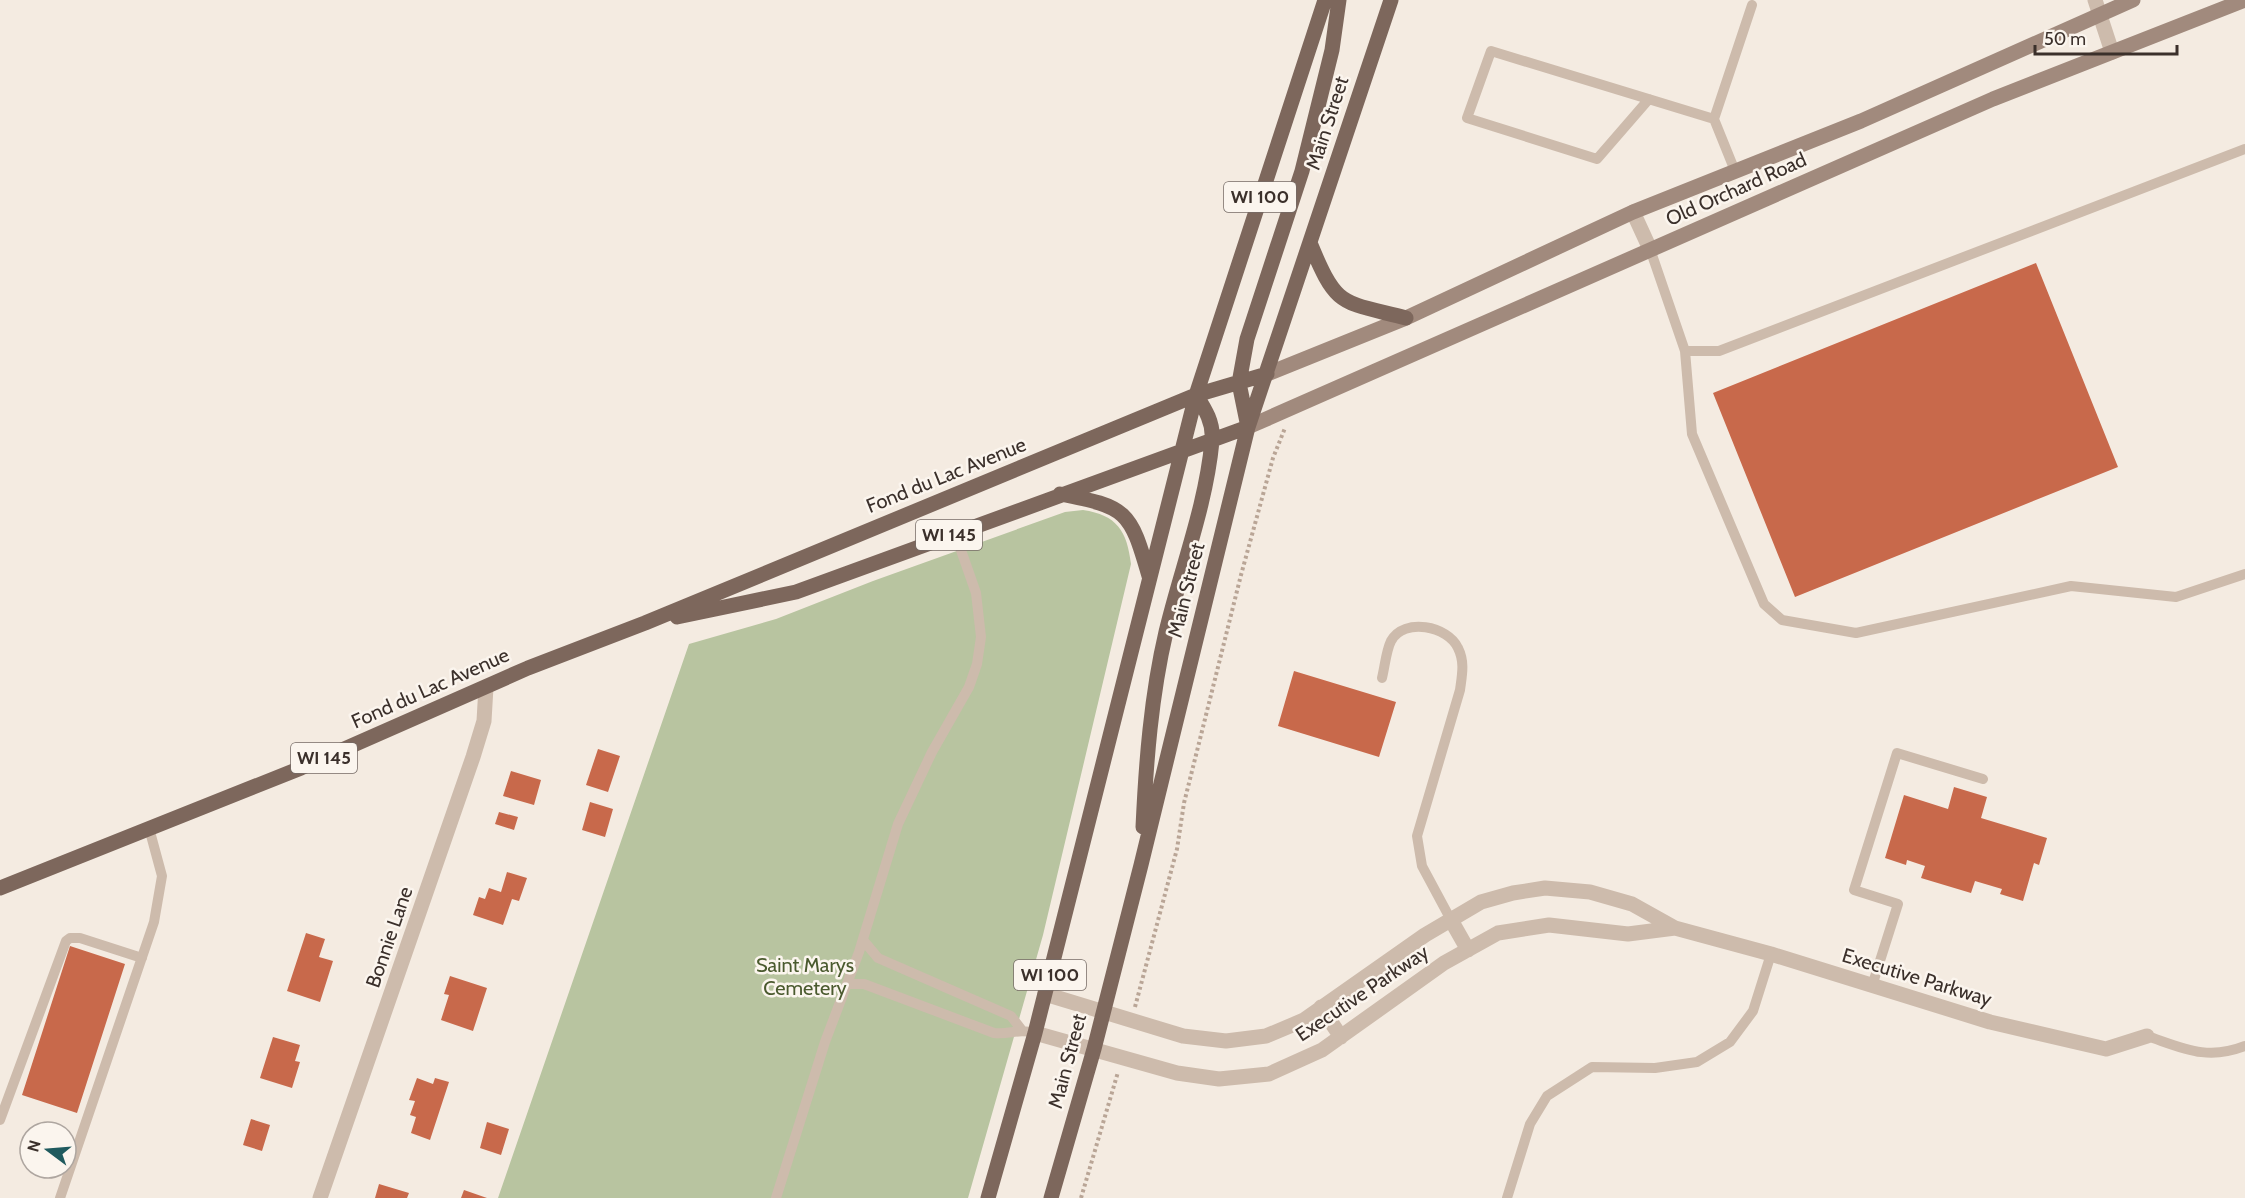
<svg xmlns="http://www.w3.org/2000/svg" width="2245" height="1198" font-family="Cabin,sans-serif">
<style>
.green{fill:#b8c4a0}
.building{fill:#c8694b}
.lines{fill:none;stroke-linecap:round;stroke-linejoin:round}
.path{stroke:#b9a596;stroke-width:4;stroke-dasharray:3 3;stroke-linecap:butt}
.lane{stroke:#cdbbac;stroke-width:10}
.street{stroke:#cdbbac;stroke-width:15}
.secondary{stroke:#a18a7d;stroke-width:15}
.primary{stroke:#7d675c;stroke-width:15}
.labels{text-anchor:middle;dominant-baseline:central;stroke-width:5;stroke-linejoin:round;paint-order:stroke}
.shield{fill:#fbf5ee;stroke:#756b66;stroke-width:1.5}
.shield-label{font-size:18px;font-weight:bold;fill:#3b302b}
.street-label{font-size:20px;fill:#3b302b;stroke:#fbf5ee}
.park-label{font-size:20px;fill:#4a5a2e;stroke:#fbf5ee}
</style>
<rect width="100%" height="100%" fill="#f4ebe1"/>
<path class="green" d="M 1083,510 C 1117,515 1127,531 1131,564 L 1043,935 L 968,1198 L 498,1198 L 689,644 L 776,619 L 873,581 L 1065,512 Z"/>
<path class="building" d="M 2036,263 L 2118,467 L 1795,597 L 1713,393 Z
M 1294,671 L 1396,702 L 1379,757 L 1278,726 Z
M 598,749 L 620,756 L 608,792 L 586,785 Z
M 511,771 L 541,780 L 534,805 L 503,796 Z
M 1954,787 L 1987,797 L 1981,818 L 2047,838 L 2039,865 L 2034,863 L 2023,901 L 2000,894 L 2002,889 L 1975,881 L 1971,893 L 1921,878 L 1925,866 L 1907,860 L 1906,865 L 1885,858 L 1904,795 L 1948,809 Z
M 590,802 L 613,809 L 605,837 L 582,830 Z
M 499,812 L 518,817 L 514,830 L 495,824 Z
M 507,872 L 527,878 L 519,901 L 512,899 L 503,925 L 473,915 L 479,897 L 485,899 L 489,888 L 501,892 Z
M 306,933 L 325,939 L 319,957 L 333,961 L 320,1002 L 287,991 Z
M 70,946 L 125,964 L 77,1113 L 22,1095 Z
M 450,976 L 487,988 L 473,1031 L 441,1020 L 449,995 L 444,994 Z
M 273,1037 L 300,1045 L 295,1061 L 300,1062 L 292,1088 L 260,1078 Z
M 417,1078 L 433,1084 L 435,1078 L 449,1082 L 430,1140 L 411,1133 L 416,1117 L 410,1115 L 415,1101 L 409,1100 Z
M 251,1119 L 270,1125 L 262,1151 L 243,1145 Z
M 487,1122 L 509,1129 L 501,1155 L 480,1148 Z
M 379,1184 L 409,1193 L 407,1198 L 375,1198 Z
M 464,1190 L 487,1198 L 461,1198 Z"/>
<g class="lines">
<path class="path" d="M 1135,1007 L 1177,849 L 1184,803 L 1241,575 L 1273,458 L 1285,428
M 1081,1198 L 1118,1072"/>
<path class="lane" d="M 1649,99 L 1597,159 L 1467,118 L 1491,51 L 1714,119
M 1735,171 L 1714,119 L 1752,5
M 1650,249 L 1685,351 L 1692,434 L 1764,604 L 1782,620 L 1856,633 L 2071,586 L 2176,597 L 2245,574
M 1685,351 L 1719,351 L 2245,149
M 1382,678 C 1385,666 1386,651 1391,641 C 1404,617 1448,626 1458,648 C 1465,662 1462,675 1460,690 L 1417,836 L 1422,866 L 1451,920
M 863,940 L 878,958 L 1011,1016 L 1021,1029
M 847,984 L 864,984 L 994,1033 C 1010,1035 1017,1028 1035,1033
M 1872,986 L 1898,904 L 1854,890 L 1897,753 L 1983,779
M 2147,1036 C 2183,1048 2207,1061 2245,1046
M 0,1120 L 66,941 L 70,938 L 80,938 L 142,958
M 60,1198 L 154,922 L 162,876 L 149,828
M 776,1198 L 825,1042 L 859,952 L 898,824 L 932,752 L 969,687 L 977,664 L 981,637 L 976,593 L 955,533
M 1507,1198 L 1530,1124 L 1547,1096 L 1592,1067 L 1655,1068 L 1697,1062 L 1730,1042 L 1753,1011 L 1771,954"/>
<path class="street" d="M 2095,0 L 2112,52
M 1633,212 L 1650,249
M 1451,920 L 1468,950
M 1045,994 L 1183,1036 L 1226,1041 L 1266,1036 L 1304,1020 L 1425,935 L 1481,902 L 1513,893 L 1545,888 L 1590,892 L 1632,904 L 1675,928 L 1771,954 L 1990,1022 L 2106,1049 L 2147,1036
M 1321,1007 L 1341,1037
M 1035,1033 L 1177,1073 L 1219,1079 L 1269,1074 L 1322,1050 L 1444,963 L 1498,933 L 1549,925 L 1628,934 L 1675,928
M 320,1198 L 473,757 L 484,721 L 486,687"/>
<path class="secondary" d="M 1267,374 L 1406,318 L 1633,212 L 1861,121 L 2133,0
M 1248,427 L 1993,99 L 2245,0"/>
<path class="primary" d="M 1310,243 C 1337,308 1340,301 1406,318
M 1248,427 L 1239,383 L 1247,339 L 1302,171 L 1332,50 L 1339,0
M 1060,494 C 1127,507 1130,510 1149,576
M 677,617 L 796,592 L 1248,427
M 1143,827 C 1146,763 1151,696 1166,632 C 1181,569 1206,506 1212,441 C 1214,423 1205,409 1196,395
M 0,888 L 301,768 L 528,668 L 645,623 L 1196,395 L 1267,374
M 988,1198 L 1035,1033 L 1196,395 L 1325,0
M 1051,1198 L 1094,1049 L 1141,865 L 1248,427 L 1391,0"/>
</g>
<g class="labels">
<g class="shield">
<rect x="1224" y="182" width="72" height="30" rx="4.5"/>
<rect x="916" y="520" width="66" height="30" rx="4.5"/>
<rect x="291" y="743" width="66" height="30" rx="4.5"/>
<rect x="1014" y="960" width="72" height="30" rx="4.5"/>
</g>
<g class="shield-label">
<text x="1260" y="197">WI 100</text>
<text x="949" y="535">WI 145</text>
<text x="324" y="758">WI 145</text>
<text x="1050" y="975">WI 100</text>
</g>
<g class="street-label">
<text transform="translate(1327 123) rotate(-72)">Main Street</text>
<text transform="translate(1736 189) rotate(-24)">Old Orchard Road</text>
<text transform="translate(946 475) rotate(-22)">Fond du Lac Avenue</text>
<text transform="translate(1186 590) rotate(-76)">Main Street</text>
<text transform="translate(430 688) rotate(-24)">Fond du Lac Avenue</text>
<text transform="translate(389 937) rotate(-71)">Bonnie Lane</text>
<text transform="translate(1917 977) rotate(17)">Executive Parkway</text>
<text transform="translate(1362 993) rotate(-34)">Executive Parkway</text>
<text transform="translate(1067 1061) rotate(-75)">Main Street</text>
</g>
<g class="park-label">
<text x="805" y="965">Saint Marys<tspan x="805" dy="23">Cemetery</tspan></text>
</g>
</g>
<g transform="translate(48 1150) rotate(286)"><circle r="28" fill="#fbf5ee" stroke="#aea6a0" stroke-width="1.5"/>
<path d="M0-4.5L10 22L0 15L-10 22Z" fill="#1f5a5e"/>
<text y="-9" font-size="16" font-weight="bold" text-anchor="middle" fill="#3b302b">N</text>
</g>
<path d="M2035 45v9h142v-9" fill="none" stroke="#3b302b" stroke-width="3"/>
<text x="2044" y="45" font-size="18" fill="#3b302b" stroke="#fbf5ee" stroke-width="4.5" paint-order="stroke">50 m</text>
</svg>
